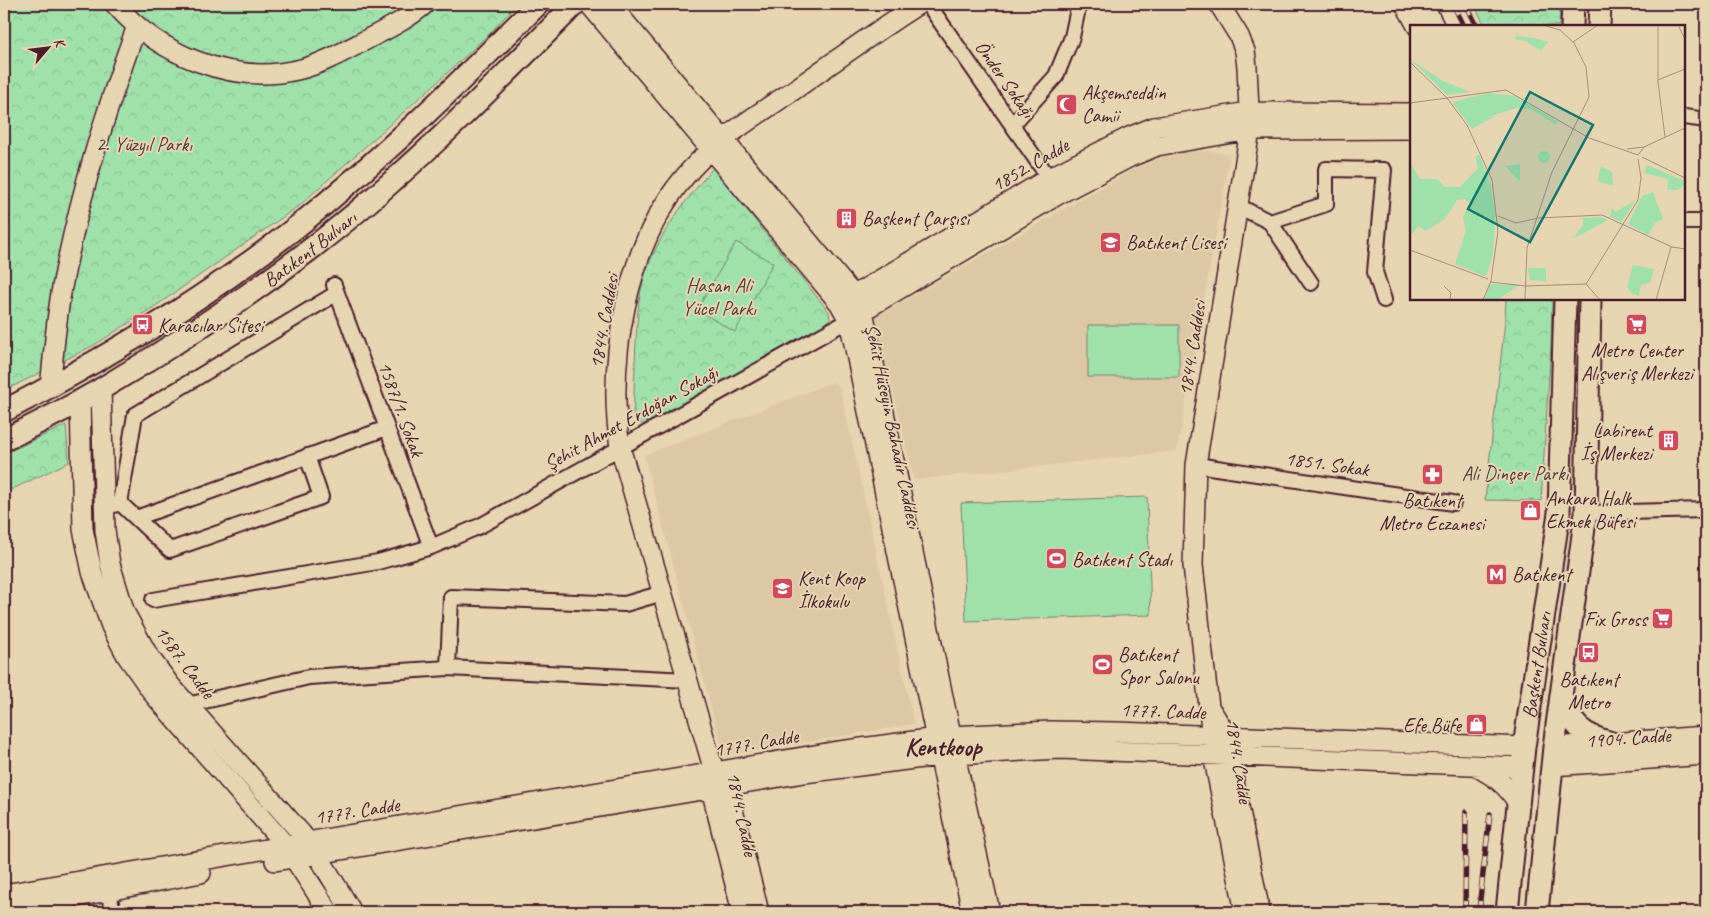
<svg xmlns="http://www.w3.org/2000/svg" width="1710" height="916" font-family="Caveat,sans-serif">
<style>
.built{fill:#dec7a4}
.park{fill:url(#park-crowns);stroke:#74806b}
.garden{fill:#9fe1ab;stroke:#74806b}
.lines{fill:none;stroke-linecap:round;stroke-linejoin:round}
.street-casing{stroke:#4a1f2b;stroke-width:18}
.secondary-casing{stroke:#4a1f2b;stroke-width:22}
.primary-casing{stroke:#4a1f2b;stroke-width:25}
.street{stroke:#e7d5b2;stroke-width:14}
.secondary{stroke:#e7d5b2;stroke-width:19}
.primary{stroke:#e7d5b2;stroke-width:21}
.rail-casing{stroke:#4a1f2b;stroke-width:5.5}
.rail{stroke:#e7d5b2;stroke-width:4;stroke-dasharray:11;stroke-linecap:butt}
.labels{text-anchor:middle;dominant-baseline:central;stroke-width:4;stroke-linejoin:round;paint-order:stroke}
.street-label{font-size:20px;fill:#4a1f2b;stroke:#e7d5b2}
.poi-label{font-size:20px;fill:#4a1f2b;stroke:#e7d5b2;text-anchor:start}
.park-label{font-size:20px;fill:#573c3e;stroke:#e7d5b2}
.district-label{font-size:25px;font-weight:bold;fill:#4a1f2b;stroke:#e7d5b2}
.inset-road{fill:none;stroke:#a88c7c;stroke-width:1}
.view{fill:#0f766e;fill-opacity:0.15;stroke:#0f766e;stroke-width:2.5}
.inset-edge{fill:none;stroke:#4a1f2b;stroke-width:2.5}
</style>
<defs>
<pattern id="park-crowns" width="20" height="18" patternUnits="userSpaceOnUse" patternTransform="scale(1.25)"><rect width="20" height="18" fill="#9fe1ab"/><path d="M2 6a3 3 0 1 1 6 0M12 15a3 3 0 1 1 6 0" fill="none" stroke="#8ac193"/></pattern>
</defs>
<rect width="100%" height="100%" fill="#e7d5b2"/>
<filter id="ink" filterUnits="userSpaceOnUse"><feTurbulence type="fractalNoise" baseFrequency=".02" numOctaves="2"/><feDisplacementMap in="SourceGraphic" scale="10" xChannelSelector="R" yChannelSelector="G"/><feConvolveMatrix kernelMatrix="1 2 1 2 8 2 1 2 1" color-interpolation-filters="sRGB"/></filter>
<g filter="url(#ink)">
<path class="built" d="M 1209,151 L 1230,154 L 1177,451 L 914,480 L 876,317 L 1137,167 L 1160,158 L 1184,153 Z
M 833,382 L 840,387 L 914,724 L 724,756 L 644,455 Z"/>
<path class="park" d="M 4,4 L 517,4 L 490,33 L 444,76 L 300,205 L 163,301 L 96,344 L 4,391 Z
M 1474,4 L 1560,4 L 1559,26 L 1485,26 Z
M 713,168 L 829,312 L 830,319 L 825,324 L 644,424 C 638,424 635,421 633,416 C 635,378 635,338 639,301 C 646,250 681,205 713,168 Z
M 1506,299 L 1552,299 L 1551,344 L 1541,501 L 1485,500 L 1505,321 Z
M 66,425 L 69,462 L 4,493 L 4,454 Z"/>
<path class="garden" d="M 736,242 L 773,263 L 735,332 L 697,310 Z
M 1088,325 L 1179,325 L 1179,377 L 1088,377 Z
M 1147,497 L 1151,615 L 966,621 L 961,503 Z"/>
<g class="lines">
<defs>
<path id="street" d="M 928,4 L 1049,178
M 1684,117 L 1706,120
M 1012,125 L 1056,76 L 1072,37 L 1079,4
M 1238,206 L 1270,222 L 1326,204 L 1326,169 L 1384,170 L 1375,272 L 1384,300
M 1270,222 L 1311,283
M 1684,222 L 1706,222
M 334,285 L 431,547
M 1196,465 L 1453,503
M 120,503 L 170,550 L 321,497 L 307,456
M 104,508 L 120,503 L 135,415 L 337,293
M 1586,513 L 1706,510
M 136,518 L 387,428
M 153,600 L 378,562 L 431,547 L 480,526 L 849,320
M 448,668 L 451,597 L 625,604 L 663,593
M 187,705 L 309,677 L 448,668 L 688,680
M 107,891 L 114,912"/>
<path id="secondary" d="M 115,4 C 158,54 231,85 297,70 C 320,65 343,52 364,41 C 385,30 407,20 425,4
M 589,4 L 840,304 L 849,320 L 972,912
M 610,4 L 854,296 L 863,311 L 957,764 L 990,912
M 1405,4 L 1417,26
M 1423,4 L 1434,26
M 843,302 L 1049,178 L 1129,137 L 1154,127 L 1249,112 L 1411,113
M 854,316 L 1059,194 L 1130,157 L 1157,146 L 1250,130 L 1411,129
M 50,388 C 54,352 56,317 63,282 C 80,194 106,109 137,26
M 101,389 L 105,530 L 110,564 L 125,613 L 148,655 L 170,685 L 301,833 L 317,854 L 352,912
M 80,401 L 83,529 L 92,572 L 111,626 L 127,656 L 155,696 L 286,846 L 329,912
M 1209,707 L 1193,565 L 1196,465 L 1250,130 L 1247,67 L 1245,51 L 1239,36 L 1219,4
M 1554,747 L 1706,736
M 712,764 L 620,447 C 607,361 626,249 682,180 C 712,142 754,117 794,90 C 835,61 876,31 919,4
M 1552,766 L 1706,755
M 1477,767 C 1495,777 1507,785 1517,802
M 724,775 L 759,912
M 708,777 L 742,912
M 275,861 L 804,773 L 938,756 L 1059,749 L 1521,767
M 4,894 L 832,752 L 951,736 L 1050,731 L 1117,732 L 1524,747
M 4,911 L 201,873
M 1245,912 L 1213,755 L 1209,707 L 1228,737 L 1229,756 L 1260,912"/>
<g id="primary">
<path d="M 1572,26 L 1573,4"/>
<path d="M 1599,26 L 1600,4"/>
<path d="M 4,411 C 105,359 204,299 294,229 C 381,160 460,82 538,4"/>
<path id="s1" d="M 4,440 C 36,424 69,408 101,389 C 172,347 242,301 308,251 C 405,177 490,90 575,4"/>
<path d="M 1561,695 C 1571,725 1581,735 1612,743"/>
<path id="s2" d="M 1507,912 L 1524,747 L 1559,513 L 1565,299"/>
<path d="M 1537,912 L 1554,747 L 1586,513 L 1590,299"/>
</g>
</defs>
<use href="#street" class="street-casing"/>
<use href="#secondary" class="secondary-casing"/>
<use href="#primary" class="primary-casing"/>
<use href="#street" class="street"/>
<use href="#secondary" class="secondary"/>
<use href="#primary" class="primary"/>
<defs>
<path id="rail" d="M 1453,4 L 1464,26
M 1466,4 L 1477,26
M 1465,912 L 1466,812
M 1480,912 L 1480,899 L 1490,814"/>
</defs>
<use href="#rail" class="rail-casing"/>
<use href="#rail" class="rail"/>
</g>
</g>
<defs>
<symbol id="mosque-square" viewBox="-11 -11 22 22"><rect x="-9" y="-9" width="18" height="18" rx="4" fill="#d1495b" stroke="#e7d5b2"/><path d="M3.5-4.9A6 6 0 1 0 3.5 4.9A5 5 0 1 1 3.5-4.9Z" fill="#fff"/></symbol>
<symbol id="building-square" viewBox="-11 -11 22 22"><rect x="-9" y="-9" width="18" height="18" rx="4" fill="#d1495b" stroke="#e7d5b2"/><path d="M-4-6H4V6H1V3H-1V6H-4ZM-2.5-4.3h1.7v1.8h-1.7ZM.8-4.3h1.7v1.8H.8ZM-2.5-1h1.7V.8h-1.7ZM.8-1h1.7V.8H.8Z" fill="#fff"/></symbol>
<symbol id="school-square" viewBox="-11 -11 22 22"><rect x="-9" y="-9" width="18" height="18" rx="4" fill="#d1495b" stroke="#e7d5b2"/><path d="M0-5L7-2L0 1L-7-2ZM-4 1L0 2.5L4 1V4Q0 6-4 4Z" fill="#fff"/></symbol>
<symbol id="supermarket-square" viewBox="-11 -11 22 22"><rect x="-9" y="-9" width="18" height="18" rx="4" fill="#d1495b" stroke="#e7d5b2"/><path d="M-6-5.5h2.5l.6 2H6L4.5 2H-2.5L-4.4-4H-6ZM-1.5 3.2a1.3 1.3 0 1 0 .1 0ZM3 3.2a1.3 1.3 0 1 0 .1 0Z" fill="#fff"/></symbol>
<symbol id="bus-square" viewBox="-11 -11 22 22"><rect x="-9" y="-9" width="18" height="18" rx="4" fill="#d1495b" stroke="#e7d5b2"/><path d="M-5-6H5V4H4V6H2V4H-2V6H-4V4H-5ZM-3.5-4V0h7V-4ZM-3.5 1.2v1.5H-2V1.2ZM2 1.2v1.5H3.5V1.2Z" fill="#fff"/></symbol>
<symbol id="pharmacy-square" viewBox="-11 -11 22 22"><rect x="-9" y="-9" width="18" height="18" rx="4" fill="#d1495b" stroke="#e7d5b2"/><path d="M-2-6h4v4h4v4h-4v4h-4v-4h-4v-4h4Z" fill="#fff"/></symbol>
<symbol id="shop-square" viewBox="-11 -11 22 22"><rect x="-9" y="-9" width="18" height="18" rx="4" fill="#d1495b" stroke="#e7d5b2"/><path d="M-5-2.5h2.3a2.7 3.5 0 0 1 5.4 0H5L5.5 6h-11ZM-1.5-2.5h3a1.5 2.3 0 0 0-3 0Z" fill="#fff"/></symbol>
<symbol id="stadium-square" viewBox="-11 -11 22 22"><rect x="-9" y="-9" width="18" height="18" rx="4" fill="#d1495b" stroke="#e7d5b2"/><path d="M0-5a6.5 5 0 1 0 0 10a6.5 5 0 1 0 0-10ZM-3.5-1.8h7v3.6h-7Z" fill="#fff"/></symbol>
<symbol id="metro-square" viewBox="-11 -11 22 22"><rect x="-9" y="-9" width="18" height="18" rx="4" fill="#d1495b" stroke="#e7d5b2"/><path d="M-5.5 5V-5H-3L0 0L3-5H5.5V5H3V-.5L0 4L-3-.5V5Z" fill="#fff"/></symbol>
</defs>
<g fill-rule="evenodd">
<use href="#mosque-square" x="1054" y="92" width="25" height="25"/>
<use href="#building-square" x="834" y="206" width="25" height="25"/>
<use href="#school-square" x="1098" y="230" width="25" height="25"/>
<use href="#supermarket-square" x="1624" y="312" width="25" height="25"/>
<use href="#bus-square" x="130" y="312" width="25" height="25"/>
<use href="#building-square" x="1656" y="428" width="25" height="25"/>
<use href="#pharmacy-square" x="1420" y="462" width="25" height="25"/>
<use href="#shop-square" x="1518" y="498" width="25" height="25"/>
<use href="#stadium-square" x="1044" y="546" width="25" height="25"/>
<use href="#metro-square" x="1484" y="562" width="25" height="25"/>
<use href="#school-square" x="770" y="576" width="25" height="25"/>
<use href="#supermarket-square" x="1650" y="606" width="25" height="25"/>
<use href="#bus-square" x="1576" y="640" width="25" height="25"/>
<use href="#stadium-square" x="1090" y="652" width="25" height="25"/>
<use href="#shop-square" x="1464" y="712" width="25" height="25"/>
</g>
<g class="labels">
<g class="street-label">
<text transform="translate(1005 79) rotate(55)">Önder Sokağı</text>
<text transform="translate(1030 165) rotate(-30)">1852. Cadde</text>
<text stroke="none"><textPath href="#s1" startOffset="361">Batıkent Bulvarı</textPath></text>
<text transform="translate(604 321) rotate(-80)">1844. Caddesi</text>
<text transform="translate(1192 348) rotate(-81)">1844. Caddesi</text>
<text transform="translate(401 409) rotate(70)">1587/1. Sokak</text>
<text transform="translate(631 418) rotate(-29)">Şehit Ahmet Erdoğan Sokağı</text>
<text transform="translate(893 426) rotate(78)">Şehit Hüseyin Bahadır Caddesi</text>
<text transform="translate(1327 464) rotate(8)">1851. Sokak</text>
<text transform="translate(185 662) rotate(53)">1587. Cadde</text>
<text stroke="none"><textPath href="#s2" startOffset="249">Başkent Bulvarı</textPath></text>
<text transform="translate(1163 711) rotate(2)">1777. Cadde</text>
<text transform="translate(1628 738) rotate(-4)">1904. Cadde</text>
<text transform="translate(756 743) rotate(-10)">1777. Cadde</text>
<text transform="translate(1239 761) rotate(81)">1844. Cadde</text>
<text transform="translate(357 811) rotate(-9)">1777. Cadde</text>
<text transform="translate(742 814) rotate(78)">1844. Cadde</text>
</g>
<g class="poi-label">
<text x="1082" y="92">Akşemseddin<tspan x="1082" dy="23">Camii</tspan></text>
<text x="862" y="218">Başkent Çarşısı</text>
<text x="1126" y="242">Batıkent Lisesi</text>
<text x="158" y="325">Karacılar Sitesi</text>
<text x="1637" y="350" text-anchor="middle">Metro Center<tspan x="1637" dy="23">Alışveriş Merkezi</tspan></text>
<text x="1652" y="430" text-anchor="end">Labirent<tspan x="1652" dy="23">İş Merkezi</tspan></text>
<text x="1546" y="498">Ankara Halk<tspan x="1546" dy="23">Ekmek Büfesi</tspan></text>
<text x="1432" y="500" text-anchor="middle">Batıkent<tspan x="1432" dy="23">Metro Eczanesi</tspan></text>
<text x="1072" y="559">Batıkent Stadı</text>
<text x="1512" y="574">Batıkent</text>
<text x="798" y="578">Kent Koop<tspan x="798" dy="23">İlkokulu</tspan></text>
<text x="1647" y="619" text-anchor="end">Fix Gross</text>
<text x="1118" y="654">Batıkent<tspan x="1118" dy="23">Spor Salonu</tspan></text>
<text x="1589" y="679" text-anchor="middle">Batıkent<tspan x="1589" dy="23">Metro</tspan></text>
<text x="1461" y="725" text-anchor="end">Efe Büfe</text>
</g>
<g class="park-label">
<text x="144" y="144">2. Yüzyıl Parkı</text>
<text x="719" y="285">Hasan Ali<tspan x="719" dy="23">Yücel Parkı</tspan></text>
<text x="1515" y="473">Ali Dinçer Parkı</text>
</g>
<g class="district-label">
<text x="943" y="747">Kentkoop</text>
</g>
</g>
<g transform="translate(1410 25)">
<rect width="275" height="275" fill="#e7d5b2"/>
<path d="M 118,243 L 136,243 L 136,256 L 120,255 Z" fill="#9fe1ab"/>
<path d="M 106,11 L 124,13 L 138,17 L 131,26 L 115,16 L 105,14 ZM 0,34 L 33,56 L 60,67 L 37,70 ZM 79,68 L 105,71 L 148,97 L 146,100 L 121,84 L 106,83 L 69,95 L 87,90 L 62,104 L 42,77 ZM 70,130 L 81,163 L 85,190 L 83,228 L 77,250 L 74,251 L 45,239 L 56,206 L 53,192 L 60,178 L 55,174 L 47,175 L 35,194 L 16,206 L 8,201 L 3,209 L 0,207 L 0,137 L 10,154 L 27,154 L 35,162 L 50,162 L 68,143 L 65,131 ZM 110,139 L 110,155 L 109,156 L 95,141 ZM 237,140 L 275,156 L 275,160 L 267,165 L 257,165 L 258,154 L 234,148 ZM 191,141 L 202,147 L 203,161 L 187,156 ZM 243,167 L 253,194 L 245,198 L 238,210 L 218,199 L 232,171 ZM 226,175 L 211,197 L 200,192 L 202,183 L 205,187 ZM 191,192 L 198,195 L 163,214 L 173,200 L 173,193 ZM 223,240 L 244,244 L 240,258 L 231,260 L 229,271 L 221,268 L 217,262 ZM 80,259 L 110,260 L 87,275 L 74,275 Z" fill="#9fe1ab"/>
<path d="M128 132a6 6 0 1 1 12 0a6 6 0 1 1-12 0ZM67 204a7 7 0 1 1 14 0a7 7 0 1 1-14 0Z" fill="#9fe1ab"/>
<path class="inset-road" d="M 248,0 L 248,57 L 255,112M 268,0 L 275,14M 163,17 L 188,0M 0,37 L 37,73 L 57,100 L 82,155 L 88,206 L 81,256 L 73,275M 248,55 L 275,44M 0,78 L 96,65 L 179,113 L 228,130 L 234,122M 217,124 L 234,122 L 275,103M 232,132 L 275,153M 88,191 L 106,198 L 128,193 L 192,190 L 262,222 L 275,224M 0,225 L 78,254M 80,257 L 116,261 L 176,259 L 190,275M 176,259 L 228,175 L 231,153 L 228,134M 34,261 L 41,268 L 40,275M 115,275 L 117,223 L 142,147 L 179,72 L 176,42 L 164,18 L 150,5 L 133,0M 246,275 L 261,222"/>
<path class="view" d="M 120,67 L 183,100 L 120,217 L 58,184 Z"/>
<rect width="275" height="275" class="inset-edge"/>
</g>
<rect width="1710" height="916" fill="none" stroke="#e7d5b2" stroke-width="20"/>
<rect x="10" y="10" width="1690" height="896" fill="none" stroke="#4a1f2b" stroke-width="2" filter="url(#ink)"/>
<g transform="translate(48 48) rotate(62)" stroke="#e7d5b2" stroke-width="4" paint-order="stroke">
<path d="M0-4L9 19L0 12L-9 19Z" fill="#4a1f2b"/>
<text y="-8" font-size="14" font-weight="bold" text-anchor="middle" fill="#4a1f2b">K</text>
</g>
</svg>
